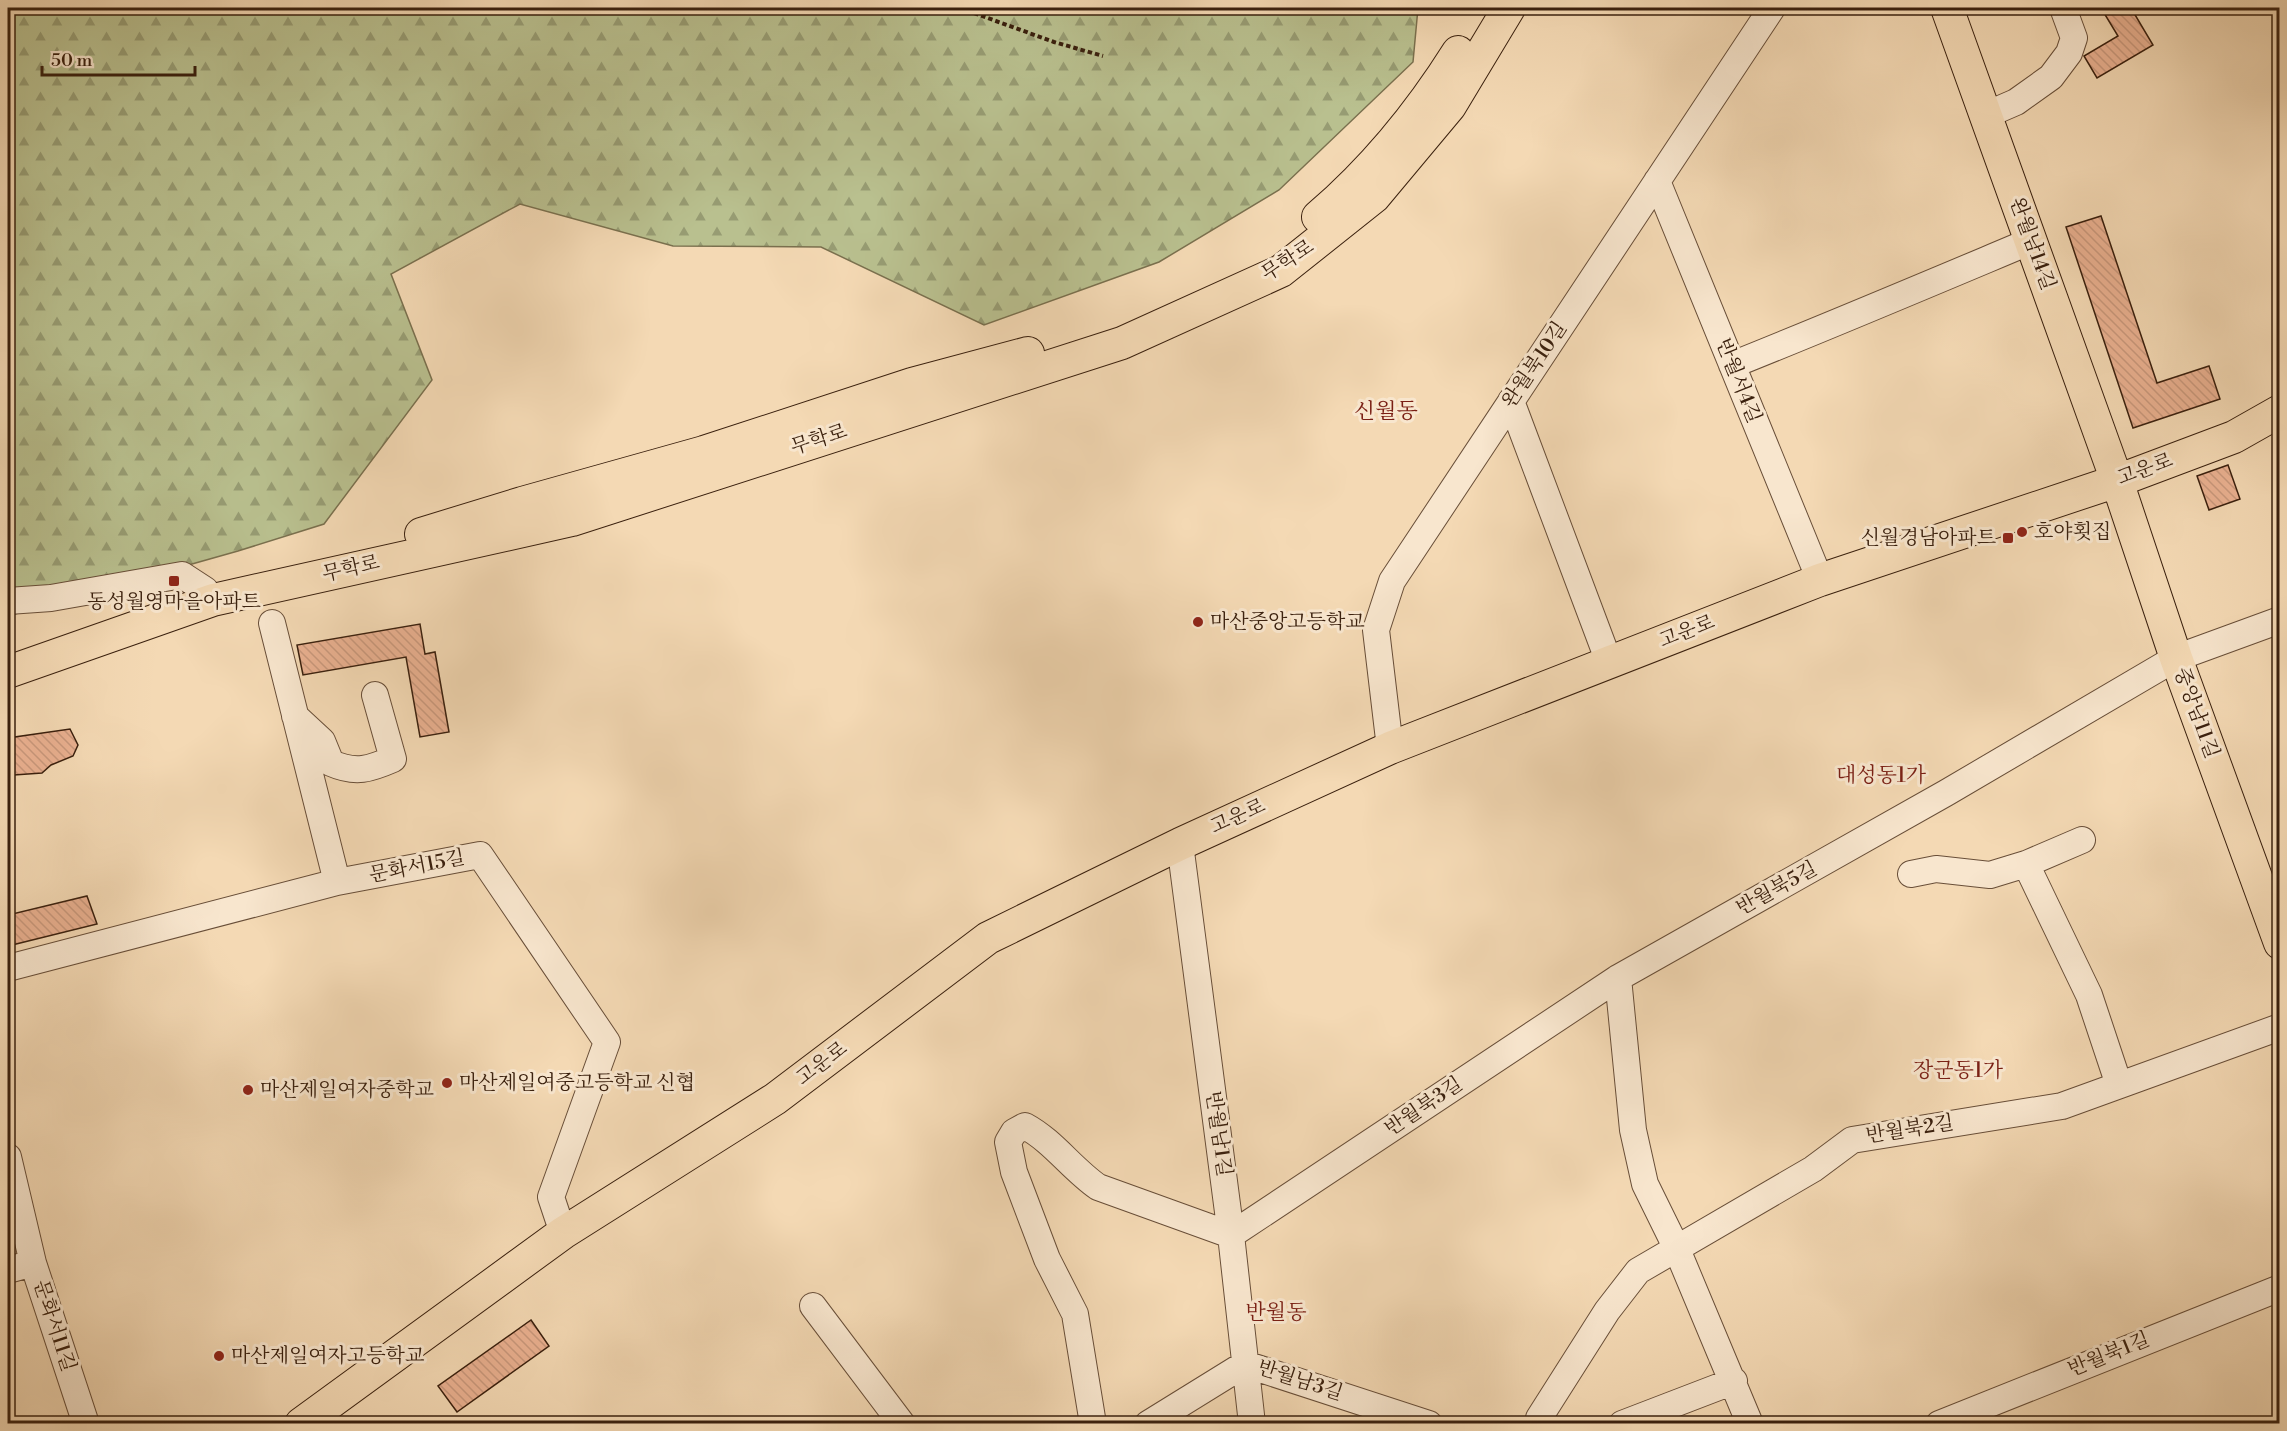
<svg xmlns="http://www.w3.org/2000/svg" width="2287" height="1431" font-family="'Libre Bodoni','Noto Serif KR',serif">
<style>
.forest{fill:url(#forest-firs);stroke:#7a704e;stroke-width:1.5}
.building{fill:url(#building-back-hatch);stroke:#3a200e;stroke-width:1.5}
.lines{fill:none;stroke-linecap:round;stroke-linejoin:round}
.minor-casing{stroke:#684e38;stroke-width:28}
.major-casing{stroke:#3a200e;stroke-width:34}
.path{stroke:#3a200e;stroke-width:4;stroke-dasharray:4.5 3;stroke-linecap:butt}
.minor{stroke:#f8e6ce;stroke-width:26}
.major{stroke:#f4d9b4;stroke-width:32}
.poi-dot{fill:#8f2418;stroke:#f8e6ce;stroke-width:2}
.labels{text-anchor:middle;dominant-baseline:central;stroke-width:6;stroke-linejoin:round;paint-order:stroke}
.street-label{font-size:20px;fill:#3a200e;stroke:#f8e6ce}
.poi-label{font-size:20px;fill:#3a200e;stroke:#f8e6ce;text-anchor:start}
.neighbourhood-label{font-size:21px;fill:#7a1f14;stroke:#f8e6ce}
.quarter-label{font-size:22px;fill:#7a1f14;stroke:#f8e6ce}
</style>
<defs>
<pattern id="forest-firs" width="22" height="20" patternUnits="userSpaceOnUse" patternTransform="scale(1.5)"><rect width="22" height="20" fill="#b9c08f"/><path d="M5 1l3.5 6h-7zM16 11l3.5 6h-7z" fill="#979c73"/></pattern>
<pattern id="building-back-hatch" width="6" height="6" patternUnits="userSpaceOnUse" patternTransform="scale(1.5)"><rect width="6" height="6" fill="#eab191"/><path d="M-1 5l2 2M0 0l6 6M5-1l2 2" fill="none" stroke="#c9987c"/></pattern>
</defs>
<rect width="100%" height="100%" fill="#f4d9b4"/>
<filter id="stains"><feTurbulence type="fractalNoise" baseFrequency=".00333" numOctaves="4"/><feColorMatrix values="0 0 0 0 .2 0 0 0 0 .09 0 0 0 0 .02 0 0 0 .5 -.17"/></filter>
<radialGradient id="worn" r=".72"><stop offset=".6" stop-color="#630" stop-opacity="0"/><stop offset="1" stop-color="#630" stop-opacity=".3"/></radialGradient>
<path class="forest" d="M 8,8 L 1418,8 L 1413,62 L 1279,190 L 1159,262 L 984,325 L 821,247 L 673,246 L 520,204 L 391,274 L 432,380 L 324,524 L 238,551 L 8,616 Z"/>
<path class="building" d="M 2101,8 L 2131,8 L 2153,45 L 2097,78 L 2084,56 L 2118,36 Z
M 2101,216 L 2157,383 L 2209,366 L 2220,399 L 2133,428 L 2066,227 Z
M 2228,465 L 2240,499 L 2209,510 L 2197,476 Z
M 420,624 L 425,654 L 435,652 L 449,732 L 420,737 L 406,657 L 303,675 L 297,645 Z
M 70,729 L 78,745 L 73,756 L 51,765 L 42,773 L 14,775 L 11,767 L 8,767 L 8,738 Z
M 87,896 L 97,924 L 8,946 L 8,915 Z
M 531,1320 L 549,1346 L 457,1412 L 438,1386 Z"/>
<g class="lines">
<defs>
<path id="minor" d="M 1986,115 L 2016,102 L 2051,77 L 2069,53 L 2074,38 L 2063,8
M 1657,181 L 1820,580
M 1732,365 C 1832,325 1931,283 2031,241
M 1511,401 L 1609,662
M 8,601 L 51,598 L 182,575 L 205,590
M 272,623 L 337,882
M 295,716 L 322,741 L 331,763 C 356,774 370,769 393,759 L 375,695
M 1390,748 L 1376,630 L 1392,581 L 1772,8
M 2082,840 L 2026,864 L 2089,995 L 2119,1085
M 1180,844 L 1231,1235 L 1252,1424
M 1911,874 L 1936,869 L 1990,875 L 2026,864
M 8,968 L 337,882 L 480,855 L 607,1042 L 551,1197 L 563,1233
M 1618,978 L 1633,1130 L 1645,1184 L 1676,1247 L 1750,1424
M 8,1157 L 33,1263 L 86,1424
M 8,1270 L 33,1263
M 813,1306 L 902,1424
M 1093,1424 L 1075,1314 L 1047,1259 L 1014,1172 L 1008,1142 L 1014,1132 L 1025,1126 C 1053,1141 1072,1169 1098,1187 L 1231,1235 L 1618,978 L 1946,793 L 2176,658 L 2280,620
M 1148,1424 L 1245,1364 L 1429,1424
M 1538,1424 L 1539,1418 L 1607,1311 L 1638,1271 L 1813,1169 L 1852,1140 L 2062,1106 L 2280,1027
M 1622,1424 L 1734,1381
M 1939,1424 L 2280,1288"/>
<path id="major" d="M 1947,8 L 2117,481 L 2176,658 L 2280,943
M 1318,217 C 1374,169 1419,114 1458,52
M 421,534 L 522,503 L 704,452 L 912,384 L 1028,353
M 8,672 L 213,600 L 572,520 L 1122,343 L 1281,271 L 1374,197 L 1450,106 L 1509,8
M 301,1424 L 563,1233 L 775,1099 L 988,938 L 1180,844 L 1390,748 L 1820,580 L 2117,481 L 2234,437 L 2280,411"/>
</defs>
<use href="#minor" class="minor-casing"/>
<use href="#major" class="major-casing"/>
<path class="path" d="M 960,8 L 1054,42 L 1103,56"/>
<use href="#minor" class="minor"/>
<use href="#major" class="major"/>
</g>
<g class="poi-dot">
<circle cx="2022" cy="532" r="6"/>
<rect x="2002" y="532" width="12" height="12" rx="3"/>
<rect x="168" y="575" width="12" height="12" rx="3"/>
<circle cx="1198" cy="622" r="6"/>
<circle cx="447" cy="1083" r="6"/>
<circle cx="248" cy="1090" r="6"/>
<circle cx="219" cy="1356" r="6"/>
</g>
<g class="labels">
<g class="street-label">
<text transform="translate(2032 244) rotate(70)">완월남14길</text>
<text transform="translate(1288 261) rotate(-33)">무학로</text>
<text transform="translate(1535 365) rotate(-56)">완월북10길</text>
<text transform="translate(1738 381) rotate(68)">반월서4길</text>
<text transform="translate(819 440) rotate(-18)">무학로</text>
<text transform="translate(2145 470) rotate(-20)">고운로</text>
<text transform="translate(351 569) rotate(-13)">무학로</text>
<text transform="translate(1687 632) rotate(-21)">고운로</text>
<text transform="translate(2196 713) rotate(70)">중앙남11길</text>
<text transform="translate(1238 817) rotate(-24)">고운로</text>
<text transform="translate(417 867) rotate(-11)">문화서15길</text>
<text transform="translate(1777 889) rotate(-29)">반월북5길</text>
<text transform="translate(822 1064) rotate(-37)">고운로</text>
<text transform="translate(1424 1107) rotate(-34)">반월북3길</text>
<text transform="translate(1910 1130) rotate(-9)">반월북2길</text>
<text transform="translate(1218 1134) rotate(82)">반월남1길</text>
<text transform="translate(54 1326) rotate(72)">문화서11길</text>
<text transform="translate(2109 1355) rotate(-22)">반월북1길</text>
<text transform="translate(1300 1381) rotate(18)">반월남3길</text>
</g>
<g class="poi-label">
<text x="2034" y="532">호야횟집</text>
<text x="1996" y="538" text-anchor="end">신월경남아파트</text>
<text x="174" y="602" text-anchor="middle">동성월영마을아파트</text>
<text x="1210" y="622">마산중앙고등학교</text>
<text x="459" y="1083">마산제일여중고등학교 신협</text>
<text x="260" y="1090">마산제일여자중학교</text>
<text x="231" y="1356">마산제일여자고등학교</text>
</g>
<g class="neighbourhood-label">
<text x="1881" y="776">대성동1가</text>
<text x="1958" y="1071">장군동1가</text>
<text x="1276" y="1313">반월동</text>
</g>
<g class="quarter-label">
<text x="1386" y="411">신월동</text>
</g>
</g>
<rect width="2287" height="1431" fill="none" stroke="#f4d9b4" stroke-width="30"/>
<rect x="9" y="9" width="2269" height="1413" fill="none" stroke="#3a200e" stroke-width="3"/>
<rect x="15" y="15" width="2257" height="1401" fill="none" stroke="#3a200e" stroke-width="1.5"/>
<path d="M42 66v9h153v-9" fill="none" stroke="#3a200e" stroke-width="3"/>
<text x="51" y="66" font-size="18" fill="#3a200e" stroke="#f8e6ce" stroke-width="4.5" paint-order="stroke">50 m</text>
<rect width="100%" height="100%" filter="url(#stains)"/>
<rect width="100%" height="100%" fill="url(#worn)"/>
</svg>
